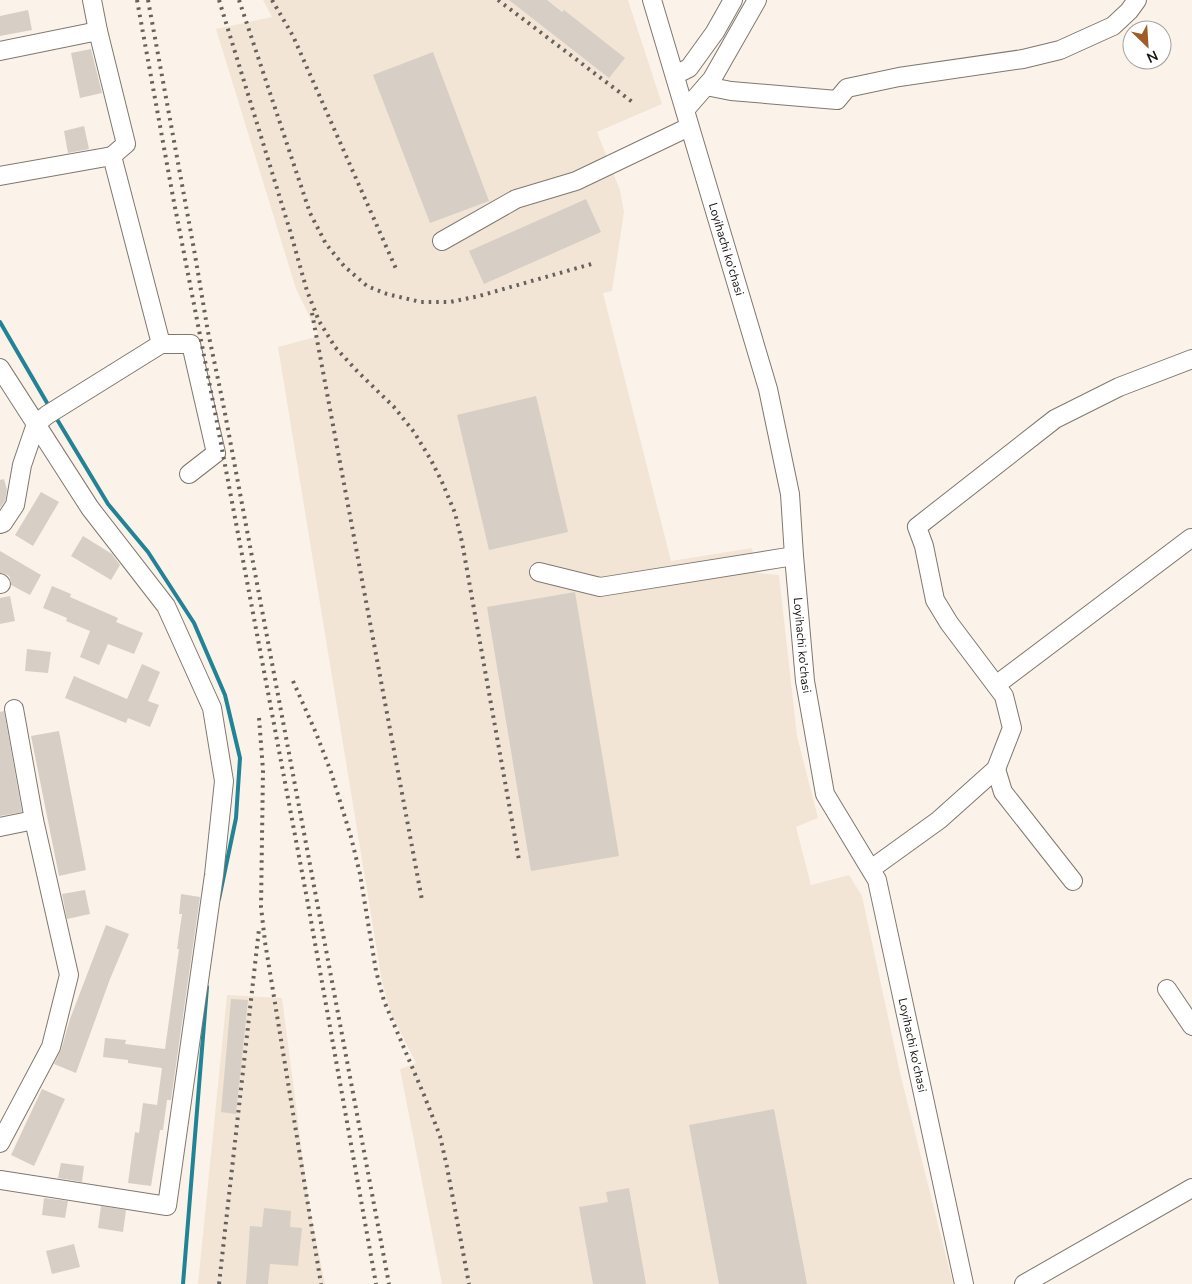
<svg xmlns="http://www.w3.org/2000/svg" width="1192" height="1284" font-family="'Nunito Sans',sans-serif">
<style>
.built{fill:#f2e5d5}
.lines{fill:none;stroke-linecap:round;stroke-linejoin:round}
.stream{stroke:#208396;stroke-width:4}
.building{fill:#d7cec5}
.minor-casing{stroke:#7f786f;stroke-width:20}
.minor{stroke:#fff;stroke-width:18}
.rail{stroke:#66615c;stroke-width:4;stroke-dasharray:2.5 5;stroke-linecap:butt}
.labels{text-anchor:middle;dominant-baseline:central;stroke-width:5;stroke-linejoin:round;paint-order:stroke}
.street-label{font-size:12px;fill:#161310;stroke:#fff}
</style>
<rect width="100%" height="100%" fill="#fbf3e9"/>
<path class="built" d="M 263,0 L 628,0 L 662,104 L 597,132 L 620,190 L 624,212 L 612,291 L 603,293 L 671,561 L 752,548 L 756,573 L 779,575 L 797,736 L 818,818 L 796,827 L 811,885 L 849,875 L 862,896 L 901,1077 L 953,1284 L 442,1284 L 400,1069 L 416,1063 L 391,1014 L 382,982 L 278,347 L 319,336 L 296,289 L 216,29 L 272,17 Z
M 227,995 L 282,998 L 309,1206 L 325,1284 L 198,1284 Z"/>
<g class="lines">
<path class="stream" d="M 0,322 L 50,408
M 55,416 L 108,504 L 148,552 L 194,623 L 225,695 L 240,758 L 236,818 L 219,899
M 183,1284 L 207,987"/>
</g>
<path class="building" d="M 509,0 L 547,0 L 562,12 L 564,10 L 625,58 L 609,78 Z
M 28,10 L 32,30 L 0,36 L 0,16 Z
M 91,49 L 102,93 L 80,98 L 71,53 Z
M 433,52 L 489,201 L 430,223 L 373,75 Z
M 84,126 L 89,149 L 68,153 L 64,131 Z
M 586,199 L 601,232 L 484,284 L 469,251 Z
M 536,396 L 568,532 L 489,550 L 457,415 Z
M 4,479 L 7,490 L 5,501 L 0,508 L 0,480 Z
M 41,492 L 59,502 L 33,546 L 15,535 Z
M 83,536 L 112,554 L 120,565 L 111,580 L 71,556 Z
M 0,551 L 41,575 L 30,595 L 11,585 L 11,581 L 9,576 L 3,573 L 0,573 Z
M 52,586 L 71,594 L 70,597 L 118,618 L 116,622 L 143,633 L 134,654 L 108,644 L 99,665 L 80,657 L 90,631 L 66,621 L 67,618 L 43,608 Z
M 575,592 L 619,856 L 531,871 L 487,607 Z
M 10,596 L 15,621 L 0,624 L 0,598 Z
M 27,649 L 51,652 L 48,673 L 25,671 Z
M 142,664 L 160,672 L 148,701 L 159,705 L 150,727 L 128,718 L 126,723 L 65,698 L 74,676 L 127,699 Z
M 4,711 L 22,812 L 0,816 L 0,712 Z
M 59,731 L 86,870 L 59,876 L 31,736 Z
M 85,890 L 90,914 L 67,919 L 62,894 Z
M 181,894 L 200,897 L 171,1100 L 167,1100 L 163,1130 L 160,1130 L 151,1186 L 128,1183 L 135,1132 L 139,1133 L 143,1103 L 157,1105 L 162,1068 L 128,1063 L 128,1060 L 103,1057 L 105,1038 L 126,1040 L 125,1044 L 165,1049 L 179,949 L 177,949 L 182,914 L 179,914 Z
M 106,925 L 129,934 L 110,979 L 76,1073 L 54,1064 L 61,1050 L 70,1019 Z
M 231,999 L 248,1000 L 236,1114 L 221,1112 Z
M 42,1089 L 65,1099 L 34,1166 L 11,1155 Z
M 774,1109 L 807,1284 L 719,1284 L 689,1125 Z
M 61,1163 L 84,1166 L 82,1182 L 58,1178 Z
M 629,1188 L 646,1284 L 593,1284 L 579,1207 L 608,1202 L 606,1192 Z
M 44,1198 L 68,1201 L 65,1218 L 42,1215 Z
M 101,1206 L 126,1210 L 123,1232 L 98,1228 Z
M 264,1208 L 291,1211 L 290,1227 L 302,1228 L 298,1266 L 270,1264 L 268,1284 L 246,1284 L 250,1226 L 262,1227 Z
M 74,1244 L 80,1267 L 52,1274 L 46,1251 Z"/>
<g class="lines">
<defs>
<g id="minor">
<path d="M 92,0 L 98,31 L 126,144 L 112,156 L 161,344 L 191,344 L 216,453 L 189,474"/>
<path id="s1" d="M 652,0 L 768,389 L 790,494 L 794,556 L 805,681 L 825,794 L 877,880 L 964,1284"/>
<path d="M 0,51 L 98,31"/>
<path d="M 675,75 L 689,68 L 715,32 L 733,0"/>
<path d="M 706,86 L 731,91 L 837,100 L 847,88 L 899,77 L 1023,59 L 1060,50 L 1113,26 L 1129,11 L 1137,0"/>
<path d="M 685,110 L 712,79 L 757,0"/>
<path d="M 0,176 L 112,156"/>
<path d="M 442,241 L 516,199 L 576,181 L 689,127"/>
<path d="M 0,368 L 90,508 L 166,606 L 212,708 L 224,781 L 214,875 L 167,1206 L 0,1180"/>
<path d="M 0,524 L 3,523 L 15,505 L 22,465 L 36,424 L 47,415 L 161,344"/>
<path d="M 539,572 L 600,587 L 794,556"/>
<path d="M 0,583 L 1,584"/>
<path d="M 996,685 L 1191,538"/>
<path d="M 996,769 L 1003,792 L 1073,881"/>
<path d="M 0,827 L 34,820"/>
<path d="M 871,869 L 939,820 L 996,769 L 1012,728 L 1004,696 L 949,623 L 935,600 L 924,546 L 917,527 L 1055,419 L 1119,387 L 1192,359"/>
<path d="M 1167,989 L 1192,1026"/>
<path d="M 0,1143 L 51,1047 L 69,975 L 34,820 L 14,709"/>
<path d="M 1024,1284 L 1192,1188"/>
</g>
</defs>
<use href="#minor" class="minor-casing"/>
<use href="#minor" class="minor"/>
<path class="rail" d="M 137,0 L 173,197 L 215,412 L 308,904 L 376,1284
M 148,0 L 195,255 L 208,332 L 223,403 L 389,1284
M 219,0 L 291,234 L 307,291 L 319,321 L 335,347 L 358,372 L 394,407 L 414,432 L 431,460 L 442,482 L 455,513 L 462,542 L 519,860
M 239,0 L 310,213 L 326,244 L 344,266 L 367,286 L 387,294 L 421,302 L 450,302 L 479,296 L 595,263
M 272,0 L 293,36 L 397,271
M 498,0 L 635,104
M 312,313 L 422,900
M 293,681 L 316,733 L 331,772 L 351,837 L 360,874 L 376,971 L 384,1001 L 424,1095 L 440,1136 L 447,1167 L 469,1284
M 259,718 L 263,770 L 261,907 L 265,942 L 321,1284
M 219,1284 L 259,929"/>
</g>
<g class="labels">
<g class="street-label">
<text stroke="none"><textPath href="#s1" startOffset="260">Loyihachi ko'chasi</textPath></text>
<text stroke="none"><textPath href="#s1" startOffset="665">Loyihachi ko'chasi</textPath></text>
<text stroke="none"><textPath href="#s1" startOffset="1085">Loyihachi ko'chasi</textPath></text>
</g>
</g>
<g transform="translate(1147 45) rotate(155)"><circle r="24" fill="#ffffff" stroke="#a2a19f"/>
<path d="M0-4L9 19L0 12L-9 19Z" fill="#9e5d28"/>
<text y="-8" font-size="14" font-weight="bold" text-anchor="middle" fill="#161310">N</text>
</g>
</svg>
